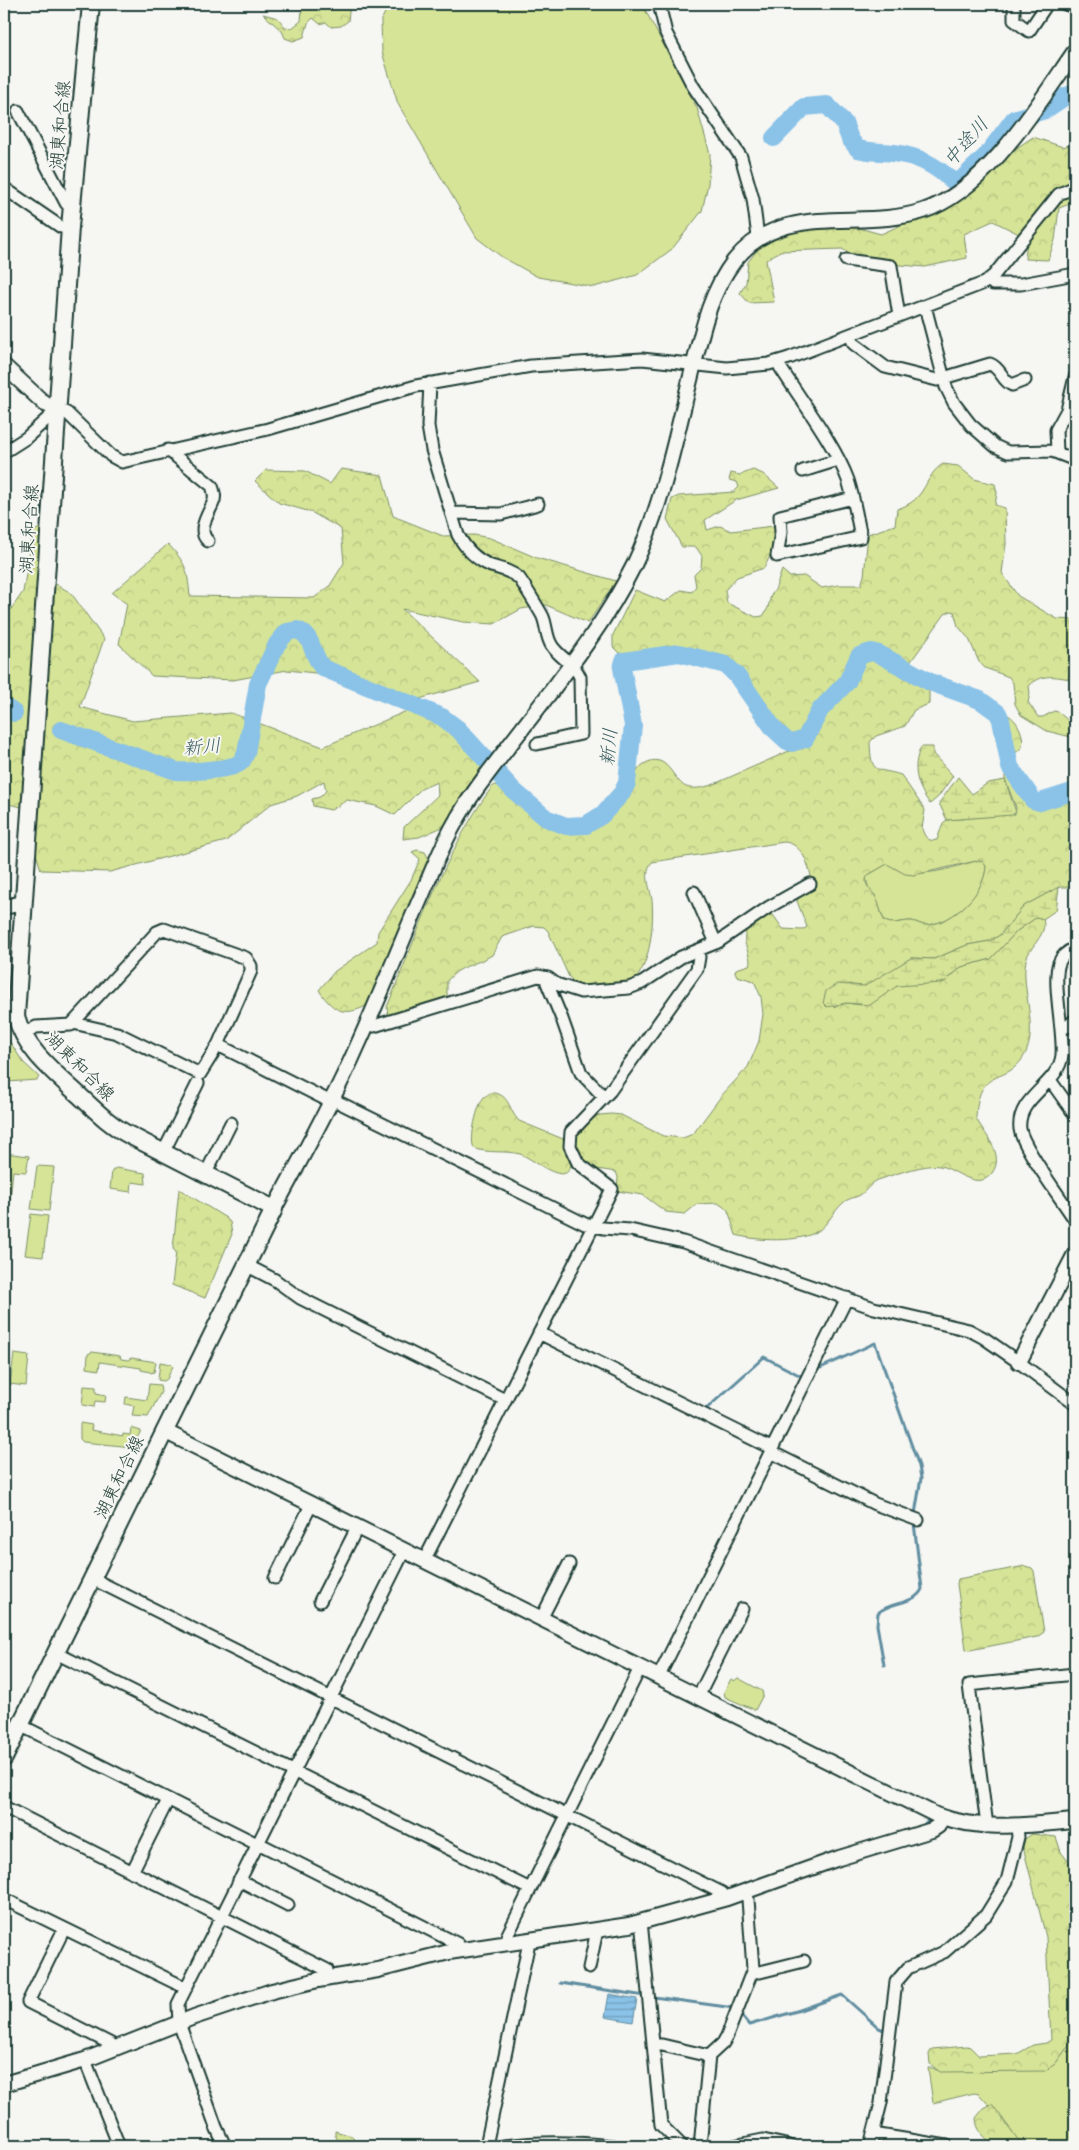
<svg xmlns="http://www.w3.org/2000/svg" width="1079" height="2150" font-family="Caveat,'Klee One',sans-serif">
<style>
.green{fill:#d6e497;stroke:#7a9066}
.forest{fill:url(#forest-crowns);stroke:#7a9066;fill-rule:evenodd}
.wetland{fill:url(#wetland-marsh);stroke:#7a9066}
.water{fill:url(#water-rules);stroke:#5f8da0}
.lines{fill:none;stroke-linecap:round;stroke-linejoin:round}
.stream{stroke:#5f8da0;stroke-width:3}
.river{stroke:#8ac2e8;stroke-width:18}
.minor-casing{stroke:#1f3d34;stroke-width:15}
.tertiary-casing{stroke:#1f3d34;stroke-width:18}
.secondary-casing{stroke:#1f3d34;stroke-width:20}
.minor{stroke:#f6f6f2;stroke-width:11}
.tertiary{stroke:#f6f6f2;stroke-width:14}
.secondary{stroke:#f6f6f2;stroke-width:16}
.labels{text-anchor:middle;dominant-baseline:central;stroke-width:4;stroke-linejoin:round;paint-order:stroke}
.street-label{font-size:18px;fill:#1f3d34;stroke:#f6f6f2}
.water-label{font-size:19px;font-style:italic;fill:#3a5e61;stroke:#f6f6f2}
</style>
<defs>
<pattern id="forest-crowns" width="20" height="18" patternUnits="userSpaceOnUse" patternTransform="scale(1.25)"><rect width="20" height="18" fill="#d6e497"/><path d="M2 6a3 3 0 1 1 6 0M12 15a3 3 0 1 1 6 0" fill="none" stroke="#b7c483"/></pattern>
<pattern id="wetland-marsh" width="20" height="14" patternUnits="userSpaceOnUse" patternTransform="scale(1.25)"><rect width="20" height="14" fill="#d6e497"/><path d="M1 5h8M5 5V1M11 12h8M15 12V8" fill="none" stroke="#b7c483"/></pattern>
<pattern id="water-rules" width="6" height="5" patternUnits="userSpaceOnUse" patternTransform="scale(1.25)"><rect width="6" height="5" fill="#8ac2e8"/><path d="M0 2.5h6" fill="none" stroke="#709fbd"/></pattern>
</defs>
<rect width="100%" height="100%" fill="#f6f6f2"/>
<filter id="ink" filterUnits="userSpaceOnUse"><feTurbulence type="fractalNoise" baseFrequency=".02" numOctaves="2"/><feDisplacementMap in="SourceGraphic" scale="10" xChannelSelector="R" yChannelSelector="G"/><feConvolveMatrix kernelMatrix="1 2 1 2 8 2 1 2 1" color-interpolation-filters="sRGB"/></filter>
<g filter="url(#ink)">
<path class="green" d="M 389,4 L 642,4 L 697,108 L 710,154 L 708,184 L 702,211 L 672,249 L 637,275 L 594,287 L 538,277 L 502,257 L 477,238 L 398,104 L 382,52 L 381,21 Z
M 976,861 L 982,861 L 986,866 C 985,893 954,922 928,925 C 921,926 917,921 910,921 C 901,921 891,926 884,920 L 875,895 L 869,890 L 866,878 L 868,875 L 887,864 C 893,865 896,870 901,871 C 928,877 950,868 976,861 Z
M 8,1039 L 23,1062 L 39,1077 L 37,1080 L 7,1082 L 4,1078 L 4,1040 Z
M 4,1153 L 29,1156 L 26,1172 L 13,1171 L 10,1199 L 6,1199 L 4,1191 Z
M 37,1166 L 54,1167 L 49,1211 L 31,1209 Z
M 116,1168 L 145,1173 L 146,1184 L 132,1182 L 131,1192 L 110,1189 L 112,1171 Z
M 31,1214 L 48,1216 L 43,1257 L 25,1255 Z
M 92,1352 L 120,1356 L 121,1359 L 128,1360 L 131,1358 L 156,1362 L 154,1372 L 151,1373 L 150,1372 L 141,1370 L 141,1368 L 100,1362 L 99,1370 L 87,1368 L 88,1354 Z
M 14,1354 L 29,1356 L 26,1386 L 10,1384 Z
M 160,1362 L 171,1364 L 173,1366 L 167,1379 L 164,1381 L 158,1380 Z
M 149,1384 L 160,1385 L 161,1392 L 148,1417 L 132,1416 L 134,1406 L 125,1404 L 126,1397 L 147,1400 Z
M 84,1386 L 96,1387 L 96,1393 L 106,1395 L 105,1402 L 95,1401 L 94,1407 L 82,1405 Z
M 80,1423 L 92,1425 L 91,1430 L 123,1436 L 123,1434 L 130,1435 L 131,1428 L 141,1431 L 132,1447 L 83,1442 L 80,1439 Z
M 738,1678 L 762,1691 L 763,1695 L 755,1710 L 725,1697 L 724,1692 L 731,1679 L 734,1681 Z
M 1075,2037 L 1075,2146 L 1022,2146 L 990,2104 L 989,2105 L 979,2094 L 974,2093 L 933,2103 L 928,2068 L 933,2068 L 936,2070 L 1055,2064 Z"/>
<path class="forest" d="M 275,4 L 307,4 L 332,10 L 332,4 L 350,4 L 348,21 L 341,26 L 331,27 L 326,22 L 320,24 L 313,18 L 308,23 L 304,37 L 293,41 L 285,38 L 282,31 L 263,14 L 278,18 L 285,27 L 292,28 L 301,21 L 302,9 Z
M 1033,137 L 1063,147 L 1075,143 L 1075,202 L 1059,208 L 1055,240 L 1048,260 L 1025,259 L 1027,238 L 993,221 L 964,234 L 967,258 L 925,267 L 889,264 L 854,256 L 842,249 L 780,251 L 766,260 L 774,302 L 749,303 L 740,293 L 746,283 L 748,262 L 765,240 L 793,227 L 844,224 L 881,234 L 946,205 L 1006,155 Z
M 943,464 L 958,466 L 974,479 L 995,484 L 997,493 L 995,505 L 1005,508 L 1006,544 L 1002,573 L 1018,596 L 1057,619 L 1075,620 L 1075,680 C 1057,677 1043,672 1029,686 L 1030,694 L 1028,702 L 1038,717 L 1043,717 L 1054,711 L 1058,712 L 1075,726 L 1075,738 L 1047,731 L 1021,715 L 1015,704 L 1013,683 L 1009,677 L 985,668 L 979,662 L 969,639 L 958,626 L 954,612 L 951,611 L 945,614 L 909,664 L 901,664 L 876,649 L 860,650 L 854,657 L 844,680 L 817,708 L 803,736 L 793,740 L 773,723 L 740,674 L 728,662 L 679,650 L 621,655 L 613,647 L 613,635 L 635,590 L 665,602 L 681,590 L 692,592 L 696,586 L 694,575 L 701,568 L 702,556 L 696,547 L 682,547 L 667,519 L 672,499 L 679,496 L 734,492 L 739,487 L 737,482 L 729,480 L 731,473 L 740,475 L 753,470 L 763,474 L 779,488 L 736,500 L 705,520 L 707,530 L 720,526 L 731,531 L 774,526 C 776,543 772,553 764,568 L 737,577 L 725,590 L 727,603 L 756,617 L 763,616 L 768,608 L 771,595 L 775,590 L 782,570 L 790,577 L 804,576 L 822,588 L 838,585 L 861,585 L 864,576 L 868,534 L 895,525 L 897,509 C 928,500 923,476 943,464 Z
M 341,469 L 382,475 L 393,516 L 443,536 L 474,535 L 490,538 L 537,558 L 616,581 L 588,623 L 546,605 L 521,609 L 494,624 L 463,622 L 402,609 L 480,682 L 401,704 L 334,675 L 287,670 L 233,680 L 152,676 L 119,644 L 127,604 L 112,593 L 168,544 C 187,565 187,568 190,596 L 314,598 L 329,587 L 344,563 L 341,529 L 311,512 L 279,503 L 255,481 L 266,470 L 305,471 L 330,484 Z
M 44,525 L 42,576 L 71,593 L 104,639 L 80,707 L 133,721 L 231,713 L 323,747 L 409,710 L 459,723 L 491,753 L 462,795 L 445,826 L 419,837 L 403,839 L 404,827 L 438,795 L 437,782 L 421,789 L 395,815 L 376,806 L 347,800 L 331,810 L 313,806 L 312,799 L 320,797 L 326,791 L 324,781 L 297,796 L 271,804 L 226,841 L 110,872 L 41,870 L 22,807 L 8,804 L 4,711 L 4,611 L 9,612 L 23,592 L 33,532 Z
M 871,656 L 878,657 L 923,683 L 929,692 L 929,704 L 914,710 L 905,726 L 876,736 L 870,742 C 871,776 876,767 901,775 L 925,810 L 922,828 C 924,837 928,842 937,840 L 943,823 L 947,820 L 1015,814 L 1016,808 L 1005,779 L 1005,775 L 1007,774 L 1011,776 L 1033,805 L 1040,805 L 1075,795 L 1075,887 L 1059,887 L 1024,906 L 1000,935 L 990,941 L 967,945 L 934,959 L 911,958 L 871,985 L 859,987 L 849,984 L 833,1007 L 846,1003 L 861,1005 L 897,986 L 951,977 L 961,967 L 991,959 L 1017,931 L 1037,917 L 1043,919 C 1048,935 1030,945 1026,960 C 1020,988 1040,1030 1024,1056 C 1006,1087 978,1064 976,1118 C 983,1133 1006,1154 992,1173 C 978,1192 956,1169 940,1166 C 927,1163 895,1174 881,1179 C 871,1181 868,1190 860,1195 C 855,1198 848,1198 843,1203 C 834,1211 828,1224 818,1231 C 799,1243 757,1241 736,1235 L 728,1210 L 718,1203 L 697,1204 L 685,1214 L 666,1212 L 643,1195 L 617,1191 L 618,1177 L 616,1172 L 591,1168 L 583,1164 L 572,1139 L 590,1118 L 600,1115 L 611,1114 L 621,1115 L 663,1136 L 683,1138 L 693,1134 L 722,1095 L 748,1067 L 759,1041 L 763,1014 L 761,997 L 754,981 L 737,976 L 735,972 L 736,969 L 749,965 L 750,962 C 750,956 747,950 745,943 C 742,925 759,920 771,912 L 783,929 L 802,930 L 807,927 L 797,901 L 799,896 L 812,881 C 809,865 802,843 784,842 L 652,862 C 643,873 650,887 652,900 C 654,921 651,966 633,981 L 587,987 L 577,985 L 569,977 L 548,931 L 544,927 L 534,926 L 502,937 L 492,955 C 476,965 459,965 447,981 L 447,998 L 388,1015 L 387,1007 C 417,935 445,851 492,787 L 495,785 C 509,785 538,830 571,832 C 595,834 619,810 630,790 C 635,780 634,770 644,764 C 667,750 672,780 686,787 C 695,790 704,787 712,785 L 805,744 L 810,738 L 826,708 L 849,684 L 862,658 ZM 976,861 L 982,861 L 986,866 C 985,893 954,922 928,925 C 921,926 917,921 910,921 C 901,921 891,926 884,920 C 880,913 880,904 875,896 C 871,889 862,884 868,875 L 887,864 L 905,874 L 914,875 Z
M 1008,715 C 1018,720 1025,737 1022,747 L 1017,752 L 1014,752 C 1007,746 1004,724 1006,716 Z
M 417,850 L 425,852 L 429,859 L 373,1002 C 348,1017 335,1015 319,990 L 335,971 L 377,942 L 378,932 L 411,880 L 420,859 L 412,852 Z
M 490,1093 C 510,1092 508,1110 519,1121 L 563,1139 C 567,1147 574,1159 570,1168 C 563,1186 531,1157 520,1154 C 505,1150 487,1154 474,1148 C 469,1140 477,1105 484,1097 C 484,1097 489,1094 490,1093 Z
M 179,1189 L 226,1218 L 230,1222 L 232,1234 L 205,1298 L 172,1285 L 176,1252 L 173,1249 Z
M 1025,1566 L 1032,1568 L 1034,1571 L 1044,1632 L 1037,1637 L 970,1650 L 966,1649 L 957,1584 L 958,1579 Z
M 1032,1834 L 1056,1837 L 1061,1852 L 1075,1870 L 1075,2037 L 1055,2064 L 1045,2071 L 940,2072 L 930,2064 L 929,2054 L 932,2049 L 967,2046 L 970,2047 L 979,2056 L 1017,2054 L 1033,2045 L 1046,2043 L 1051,2040 L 1046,1937 L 1023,1847 L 1025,1839 Z
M 992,2104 L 1019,2141 L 1022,2146 L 994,2146 C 986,2138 976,2131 976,2118 L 984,2108 Z
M 335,2131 L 352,2136 L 357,2146 L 341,2146 L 335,2135 Z"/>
<path class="wetland" d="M 921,747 L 933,747 L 933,754 L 953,776 L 938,797 L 930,804 C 917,786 911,768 921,747 Z
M 958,777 L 972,794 L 988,783 L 1005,780 L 1016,812 L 1012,815 L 947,820 L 939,803 Z
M 1059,887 L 1056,910 L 1043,919 L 1037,917 L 1017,931 L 991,959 L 961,967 L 946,981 L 941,983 L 897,986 L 870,1005 L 846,1003 L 827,1007 L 823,1003 L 826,991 L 837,984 L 865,986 L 911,958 L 934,959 L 967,945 L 990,941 L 1000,935 L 1024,906 Z"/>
<path class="water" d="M 609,1994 L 637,1999 L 633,2022 L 605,2017 Z"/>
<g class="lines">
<path class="stream" d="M 816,1370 L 875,1343 L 919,1466 L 921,1478 L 915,1514
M 704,1411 L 764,1357 L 801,1376
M 884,1665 L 877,1625 L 878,1613 C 890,1601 915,1605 922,1589 L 914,1523
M 922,1827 L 930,1818
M 560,1983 L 645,1996
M 654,1997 L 734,2008
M 740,2014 L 749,2025 L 800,2010 L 842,1995 L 879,2028 L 884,2030"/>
<path class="river" d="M 774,138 L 804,107 L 827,105 L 844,123 L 850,139 L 858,149 C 873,153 890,151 905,155 C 926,159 941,171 957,184 L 986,156 L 1014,119 L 1045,110 L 1066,96 L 1075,93
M 4,706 L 14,713
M 61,730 L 176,771 C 188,772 225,770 236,765 C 242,763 244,758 246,753 L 258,684 L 277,644 L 287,632 L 297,630 C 313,634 312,657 323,668 L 442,717 L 458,729 L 513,790 L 546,818 L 566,826 L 586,825 L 602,815 L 622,793 L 627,783 L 633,725 L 622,668 L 624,661 L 679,653 L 726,665 L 737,676 L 774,729 L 787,741 L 792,743 L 805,739 L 820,710 L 847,682 L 859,656 L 871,652 L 879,654 L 930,682 L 980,700 L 998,713 L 1001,720 L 1010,767 L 1033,800 L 1040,802 L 1075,791"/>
<defs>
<path id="minor" d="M 659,4 L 666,33 L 693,86 L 741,157 L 753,199 L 758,237
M 1014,4 L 1014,20 L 1029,31 L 1047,4
M 1065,4 L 1075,7
M 18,111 L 66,203 L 73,210
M 4,188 L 61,227 L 70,227
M 846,260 L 891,266 L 899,316
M 989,279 L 993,284 L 1021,284 L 1075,274
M 925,306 L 946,387 L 954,403 L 971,425 L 995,446 L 1008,452 L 1052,451 L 1075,460
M 850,335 L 854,344 L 885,367 L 937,380 L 990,364 C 1001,368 1002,381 1012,385 L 1025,380
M 779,361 L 780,367 C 801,400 835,445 848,480 C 854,499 857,518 861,537 L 777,556 L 781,532 L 780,516 L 853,498
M 430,383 L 428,426 L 432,450 L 458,535 C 465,548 477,560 491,566 C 501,569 511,571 519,578 C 521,580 542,614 543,617 C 547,627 546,637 552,646 C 560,658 575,664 580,677 L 581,734 L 537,744
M 168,450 L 212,486 C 214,492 216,497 213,503 C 209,513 196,531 208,541
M 4,452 L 26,438 L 58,409 L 67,413 L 111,456 L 122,462 L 268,429 L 416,386 L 531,366 L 642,359 L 727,368 L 769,364 L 789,358 L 984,283 L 994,275 L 1059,194 L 1075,187
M 1057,452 L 1056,430 L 1067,410 L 1075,377
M 803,471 L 838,460
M 451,513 L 501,514 L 538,504
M 694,892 L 716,943
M 1075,948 C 1068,951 1062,955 1059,963 C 1052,982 1064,1031 1062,1055 C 1059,1085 1016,1097 1020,1129 C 1022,1147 1063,1201 1075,1220
M 549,979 L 547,983 L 562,1019 L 581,1073 L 604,1097
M 73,1023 L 117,1033 L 200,1074 L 218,1045 L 331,1102
M 367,1024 L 374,1026 L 538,976 L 548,978 L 556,984 L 581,992 L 629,988 L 642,983 L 681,957 L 718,942 L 769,907 L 810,884
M 1061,1027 L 1067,1027 L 1075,1020
M 23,1034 L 36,1027 L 71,1025 L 157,932 L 164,929 L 246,958 L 251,966 L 251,971 L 218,1045
M 1050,1080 L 1075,1115
M 332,1099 L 585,1224 L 603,1228 L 630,1230 L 683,1242 L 874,1308 L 969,1330 L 984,1338 L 1020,1363 L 1075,1404
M 163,1153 L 198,1083
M 205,1175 L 231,1123
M 246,1265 L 275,1280 L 300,1298 L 505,1400
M 539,1333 L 773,1449
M 771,1452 L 875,1504 L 918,1520
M 424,1561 L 612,1189 L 578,1163 L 570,1146 L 571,1132 L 610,1091 L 697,969 L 699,957 L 697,951
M 91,1578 L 722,1893 L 724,1899
M 275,1578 L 311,1505
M 320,1601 L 357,1528
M 541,1619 L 569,1564
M 56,1653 L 530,1889
M 658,1678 L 847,1298
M 698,1697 L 742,1609
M 20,1725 L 257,1844
M 4,1807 L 327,1970 L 328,1978
M 985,1827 L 986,1818 L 969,1685 L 1075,1674
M 258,1843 L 458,1944 L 459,1950
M 132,1872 L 168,1800
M 239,1880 L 288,1905
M 4,1899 L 186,1988
M 641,1921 L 661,2125 L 682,2146
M 64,1929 L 28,2002 L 111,2044 L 113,2049
M 508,1943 L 507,1936 L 640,1668
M 589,1968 L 596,1935 L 595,1930
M 752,1971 L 760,1972 L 804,1961
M 654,2045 L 662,2045 L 709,2056
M 85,2060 L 119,2146
M 873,2134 L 947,2146
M 225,2146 L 216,2127 L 179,2023 L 178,2004 L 404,1551
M 488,2146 L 487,2141 L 528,1947 L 527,1940
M 504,2146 C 541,2141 577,2142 614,2146
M 700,2146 L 709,2056 L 723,2043 L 727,2036 L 753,1969 L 748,1899 L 745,1892
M 733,2146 L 763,2140 L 790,2146
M 870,2146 L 881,2103 L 896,1982 L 908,1968 L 944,1952 L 986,1915 L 1007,1881 L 1018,1837 L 1017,1826"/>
<path id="tertiary" d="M 4,366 L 45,404 L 58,409
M 4,907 L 23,903
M 274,1209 C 302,1156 332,1104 356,1049 C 378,1001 397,953 418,904 C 430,877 440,849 455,823 C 468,799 485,777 502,755 C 548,694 600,634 634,565 C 663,504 676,436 692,372 C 702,332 709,294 734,261 C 783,199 859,232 923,211 C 987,190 1038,104 1075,51
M 1019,1362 L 1075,1254
M 164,1431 L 936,1815 C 982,1832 1027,1825 1075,1821
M 4,2084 L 85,2060 L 194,2017 L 272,1991 L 318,1980 L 378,1970 L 449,1952 L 629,1925 L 727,1898 L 839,1858 L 932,1830 L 938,1826 L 942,1817"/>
<path id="secondary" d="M 4,1758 L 274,1209 L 131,1136 C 111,1126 96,1111 80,1096 C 55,1073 25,1050 16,1016 L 70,227 L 91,4"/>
</defs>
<use href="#minor" class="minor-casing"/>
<use href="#tertiary" class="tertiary-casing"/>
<use href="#secondary" class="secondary-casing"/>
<use href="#minor" class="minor"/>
<use href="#tertiary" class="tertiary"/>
<use href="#secondary" class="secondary"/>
</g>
</g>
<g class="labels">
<g class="street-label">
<text transform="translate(60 125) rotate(-85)">湖東和合線</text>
<text transform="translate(29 529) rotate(-86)">湖東和合線</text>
<text transform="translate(80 1066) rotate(45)">湖東和合線</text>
<text transform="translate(119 1477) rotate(-64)">湖東和合線</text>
</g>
<g class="water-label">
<text transform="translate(966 142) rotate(-49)">中途川</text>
<text transform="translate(202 747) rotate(-5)">新川</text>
<text transform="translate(609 747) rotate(-85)">新川</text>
</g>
</g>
<rect width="1079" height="2150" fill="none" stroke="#f6f6f2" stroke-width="20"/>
<rect x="10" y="10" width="1059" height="2130" fill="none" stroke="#1f3d34" stroke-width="2" filter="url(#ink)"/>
</svg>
